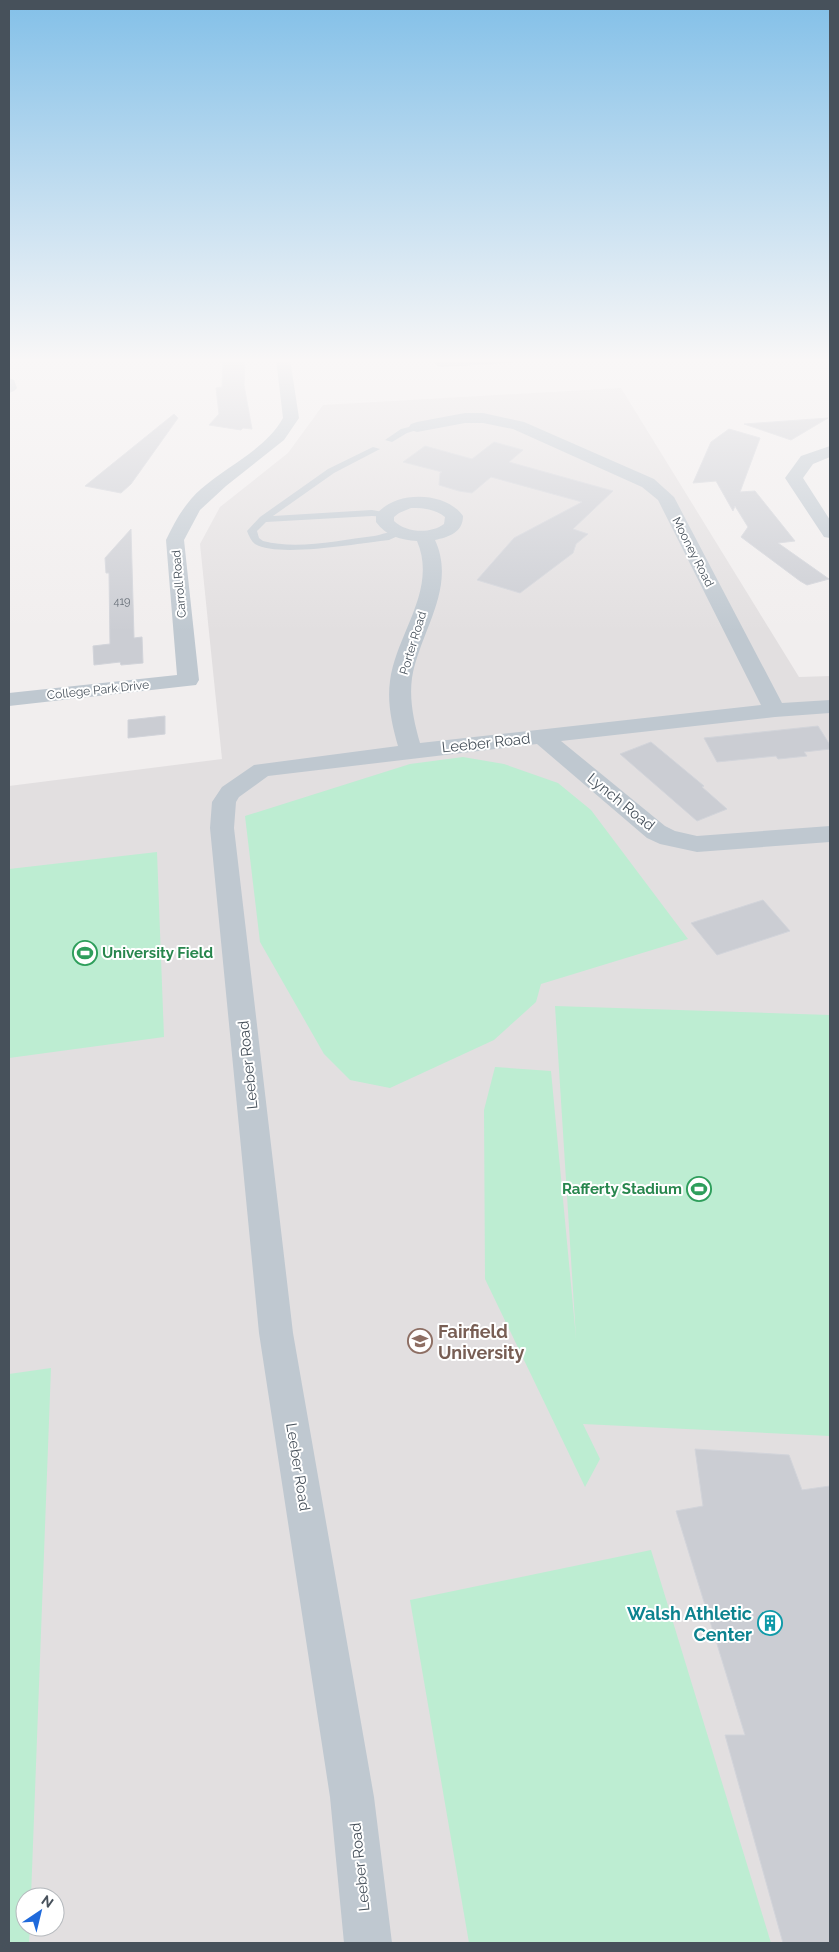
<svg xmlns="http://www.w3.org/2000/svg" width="839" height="1952" font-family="Raleway,sans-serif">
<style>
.education{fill:#e2dfe0;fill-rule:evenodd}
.green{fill:#bdedd2}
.building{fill:#cbcdd3;stroke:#d2d4da}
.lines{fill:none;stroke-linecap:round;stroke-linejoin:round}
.service{fill:#bfc8d0;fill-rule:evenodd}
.minor{fill:#bfc8d0;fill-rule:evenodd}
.labels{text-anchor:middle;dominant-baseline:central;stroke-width:4;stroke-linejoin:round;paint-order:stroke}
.far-number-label{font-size:11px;fill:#687079}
.far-street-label{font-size:12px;fill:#47515b;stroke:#fff}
.street-label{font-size:15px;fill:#47515b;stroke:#fff}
.leisure-label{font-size:15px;font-weight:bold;fill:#27864d;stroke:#fff;text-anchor:start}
.near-education-label{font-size:18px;font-weight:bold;fill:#785e54;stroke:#fff;text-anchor:start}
.near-culture-label{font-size:18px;font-weight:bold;fill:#0d838f;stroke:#fff;text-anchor:end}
</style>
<rect width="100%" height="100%" fill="#f1eeee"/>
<path class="education" d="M 621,388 L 799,677 L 830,676 L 830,1943 L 9,1943 L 9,786 L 222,759 L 200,544 L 220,507 L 288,453 L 323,405 ZM 25,1897 L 55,1897 L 55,1927 L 25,1927 Z"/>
<path class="green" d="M 463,757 L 504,764 L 558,783 L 591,810 L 688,939 L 541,984 L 536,1002 L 494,1040 L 390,1088 L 350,1080 L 324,1054 L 260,942 L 245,816 L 410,764 Z
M 157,852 L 164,1037 L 9,1058 L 9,869 Z
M 555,1006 L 830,1015 L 830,1436 L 583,1424 L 600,1459 L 585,1487 L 485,1279 L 484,1110 L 495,1067 L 551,1071 L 576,1338 Z
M 51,1368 L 31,1897 L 25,1897 L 25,1927 L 30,1927 L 29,1943 L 9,1943 L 9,1374 Z
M 651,1550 L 771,1943 L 469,1943 L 410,1600 Z"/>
<path class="building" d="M 223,359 L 245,359 L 244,385 L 252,429 L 243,428 L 241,430 L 209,425 L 219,414 L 216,388 L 222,387 Z
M 174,414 L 178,418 L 131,484 L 121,493 L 85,486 Z
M 828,418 L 791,440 L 744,424 Z
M 729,429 L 760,438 L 740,492 L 755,491 L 795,541 L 778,543 L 829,579 L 807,585 L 800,581 L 741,537 L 748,527 L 735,506 L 733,511 L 716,481 L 693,483 L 711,442 Z
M 494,442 L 523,450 L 509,462 L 613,491 L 573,529 L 588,534 L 576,544 L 573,553 L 520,593 L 477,580 L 514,538 L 582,502 L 491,477 L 472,493 L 459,491 L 439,485 L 440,473 L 442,472 L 403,462 L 425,446 L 472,459 Z
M 131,529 L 134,638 L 142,637 L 143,663 L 121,665 L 120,662 L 94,665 L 93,646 L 110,644 L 109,573 L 106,573 L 105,558 Z
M 165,716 L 165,734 L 128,738 L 128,720 Z
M 818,726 L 830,745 L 830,749 L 804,752 L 807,756 L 778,759 L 776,756 L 717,762 L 704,738 Z
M 651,742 L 704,786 L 702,787 L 727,809 L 697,821 L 620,754 Z
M 763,900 L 790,931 L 717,955 L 691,923 Z
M 695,1449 L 789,1455 L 802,1490 L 830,1486 L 830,1943 L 783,1943 L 725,1735 L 745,1735 L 676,1511 L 703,1506 Z"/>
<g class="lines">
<path class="service" d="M 417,425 L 420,425 L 420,429 L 407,433 L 392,442 L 385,440 L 401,429 Z
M 373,447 L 380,449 L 334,473 L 273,516 L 372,510 L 389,513 L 389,517 L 372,516 L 266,522 L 257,531 L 259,538 L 263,541 C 298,550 339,540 374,536 C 382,535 393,530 400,531 L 400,535 L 389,540 C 360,543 278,558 255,544 C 251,541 249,536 247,531 L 260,517 L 328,469 Z"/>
<path class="minor" d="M 276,359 L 290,359 L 299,418 L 284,440 L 226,486 L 200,510 L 184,540 L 199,680 L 196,685 L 9,706 L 9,693 L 177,675 L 166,540 C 175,521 185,503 201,489 C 228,465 265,450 283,418 Z
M 440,359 L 519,359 L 512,363 L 442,367 L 437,366 L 435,363 Z
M 9,378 L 14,380 L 17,388 L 14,391 L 9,393 Z
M 465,413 L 483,413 L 524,422 L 654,479 L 674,497 L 782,703 L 830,700 L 830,713 L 775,717 L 561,741 L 665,826 L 675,831 L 697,836 L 830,826 L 830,842 L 697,852 L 660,844 L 647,838 L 537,744 L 268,776 L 239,797 L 236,802 L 234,828 L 293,1333 L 374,1797 L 392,1943 L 344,1943 L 330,1797 L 259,1333 L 210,828 L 212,802 L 222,787 L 254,765 L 398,746 C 392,725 387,703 390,681 C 396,634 438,590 417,541 C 401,540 386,536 376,522 L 376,515 C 394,490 446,491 463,516 C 463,533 448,537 435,540 C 457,588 420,631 412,678 C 409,700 414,722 420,743 L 761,705 L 658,500 L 642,487 L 513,429 L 483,423 L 465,423 L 417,432 L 411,430 L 409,427 L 411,424 L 417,422 ZM 411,508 C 424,508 435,509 445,517 L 444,524 C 431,534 406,533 394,521 L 394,517 L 399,513 Z
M 830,446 L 830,457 L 813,464 L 803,478 L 830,520 L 830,538 L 824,537 L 785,478 L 801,456 Z"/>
</g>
<linearGradient id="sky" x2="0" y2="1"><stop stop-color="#83c0e8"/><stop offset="0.57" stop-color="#f9f7f7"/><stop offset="1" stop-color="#f9f7f7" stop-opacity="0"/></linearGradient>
<rect width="839" height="632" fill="url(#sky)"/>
<defs>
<symbol id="stadium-ring" viewBox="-11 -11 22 22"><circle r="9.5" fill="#fff" stroke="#2e9e5b" stroke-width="1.5"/><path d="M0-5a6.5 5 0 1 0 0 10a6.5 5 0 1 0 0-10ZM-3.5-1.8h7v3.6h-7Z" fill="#2e9e5b"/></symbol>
<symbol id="university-ring" viewBox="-11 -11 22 22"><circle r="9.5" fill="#fff" stroke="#8d6e63" stroke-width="1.5"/><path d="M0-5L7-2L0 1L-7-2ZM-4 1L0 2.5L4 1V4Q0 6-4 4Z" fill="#8d6e63"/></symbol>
<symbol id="building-ring" viewBox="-11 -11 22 22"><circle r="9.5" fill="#fff" stroke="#0f9aa8" stroke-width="1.5"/><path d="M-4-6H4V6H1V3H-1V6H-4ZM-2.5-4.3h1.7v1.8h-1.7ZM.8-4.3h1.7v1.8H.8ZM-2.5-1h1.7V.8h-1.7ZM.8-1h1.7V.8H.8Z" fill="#0f9aa8"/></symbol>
</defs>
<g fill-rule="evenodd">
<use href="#stadium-ring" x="71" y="939" width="28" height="28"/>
<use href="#stadium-ring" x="685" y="1175" width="28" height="28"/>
<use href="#university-ring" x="406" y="1327" width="28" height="28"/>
<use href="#building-ring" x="756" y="1609" width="28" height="28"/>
</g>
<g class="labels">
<g class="far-number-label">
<text x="122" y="601">419</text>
</g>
<g class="far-street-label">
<text transform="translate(693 552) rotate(63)">Mooney Road</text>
<text transform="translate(179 584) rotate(-95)">Carroll Road</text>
<text transform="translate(413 643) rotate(-73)">Porter Road</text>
<text transform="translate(98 690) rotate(-6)">College Park Drive</text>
</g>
<g class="street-label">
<text transform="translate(486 743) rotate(-6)">Leeber Road</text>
<text transform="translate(621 802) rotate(39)">Lynch Road</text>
<text transform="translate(248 1065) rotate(-96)">Leeber Road</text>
<text transform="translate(298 1467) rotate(81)">Leeber Road</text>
<text transform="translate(360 1867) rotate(-96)">Leeber Road</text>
</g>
<g class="leisure-label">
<text x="102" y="953">University Field</text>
<text x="682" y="1189" text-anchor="end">Rafferty Stadium</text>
</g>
<g class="near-education-label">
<text x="438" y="1331">Fairfield<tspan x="438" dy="21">University</tspan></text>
</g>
<g class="near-culture-label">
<text x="752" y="1613">Walsh Athletic<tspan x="752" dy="21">Center</tspan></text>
</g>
</g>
<rect width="839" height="1952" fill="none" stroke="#47515b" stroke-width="20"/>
<g transform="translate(40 1912) rotate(35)"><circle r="24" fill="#ffffff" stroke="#b5b9bd"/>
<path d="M0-4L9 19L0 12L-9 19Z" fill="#1e69db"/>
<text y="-8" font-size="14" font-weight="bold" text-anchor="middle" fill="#47515b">N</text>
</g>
</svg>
